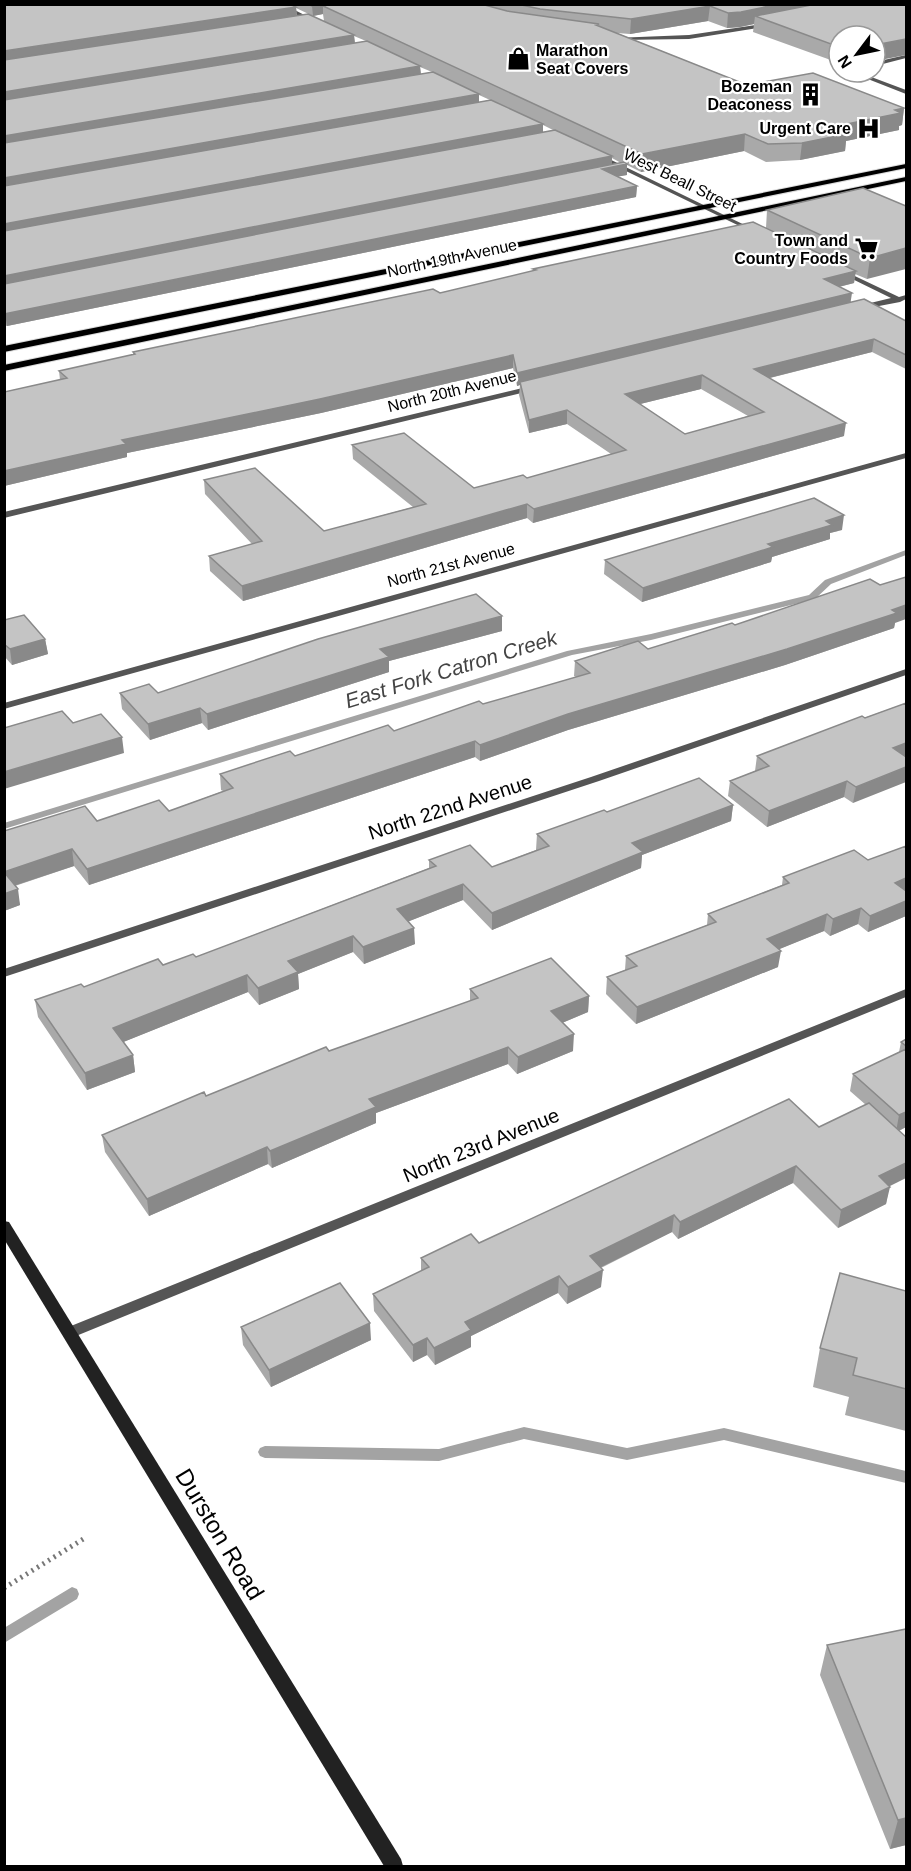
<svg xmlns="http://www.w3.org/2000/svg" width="911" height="1871" font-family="Helvetica,sans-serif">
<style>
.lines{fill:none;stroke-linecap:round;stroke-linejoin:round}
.stream{fill:#a3a3a3;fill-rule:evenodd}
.primary-casing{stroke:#dbdbdb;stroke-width:2}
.path{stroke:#777;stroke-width:5;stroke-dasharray:2 4.5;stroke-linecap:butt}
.lane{fill:#555;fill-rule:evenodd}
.street{fill:#555;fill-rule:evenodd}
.secondary{fill:#222;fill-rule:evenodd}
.primary{fill:#000;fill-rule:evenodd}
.wall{fill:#a9a9a9;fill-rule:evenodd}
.shaded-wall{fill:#898989}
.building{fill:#c4c4c4;stroke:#898989;stroke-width:1.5;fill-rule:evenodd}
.labels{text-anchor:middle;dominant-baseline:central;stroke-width:4.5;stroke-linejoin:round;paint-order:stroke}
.far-poi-label{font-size:16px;font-weight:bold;fill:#000;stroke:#fff;text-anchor:end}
.far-street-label{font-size:16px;fill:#000;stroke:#fff}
.street-label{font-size:20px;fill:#000;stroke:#fff}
.water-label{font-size:21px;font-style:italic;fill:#444;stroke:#fff}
.near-street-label{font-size:24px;fill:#000;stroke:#fff}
</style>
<rect width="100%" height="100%" fill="#fff"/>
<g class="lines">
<path class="stream" d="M 906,550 L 906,555 L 831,584 L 815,599 L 651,640 L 572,655 L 4,829 L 4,823 L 567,651 L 651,634 L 809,595 L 825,580 Z
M 524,1427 L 627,1448 L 724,1428 L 906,1471 L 906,1483 L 724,1440 L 627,1460 L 524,1439 L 439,1461 L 265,1458 L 260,1456 L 258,1452 L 260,1448 L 265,1446 L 439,1449 Z
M 72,1587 L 77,1589 L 79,1594 L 77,1599 L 4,1643 L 4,1628 Z"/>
<defs>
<path id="primary" d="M 906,164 L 906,168 L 4,352 L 4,346 Z
M 906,177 L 906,181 L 4,371 L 4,365 Z"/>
</defs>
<use href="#primary" class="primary-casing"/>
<path class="path" d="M 4,1588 L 85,1538"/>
<path class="lane" d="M 769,23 L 771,26 L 689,39 L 617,40 L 614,38 L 689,35 Z
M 906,55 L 906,58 L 875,66 L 875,62 Z
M 850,72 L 858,72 L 906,90 L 906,94 Z"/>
<path class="street" d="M 276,4 L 283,4 L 318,22 L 313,23 Z
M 597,155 L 601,155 L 759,232 L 754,233 L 597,157 Z
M 840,269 L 899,297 L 906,295 L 906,299 L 900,302 L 858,310 L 858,306 L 891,298 L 838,272 L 837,271 Z
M 535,385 L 538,385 L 538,389 L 4,518 L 4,512 Z
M 906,453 L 906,458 L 4,709 L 4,703 Z
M 906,669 L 906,675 L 599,781 L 4,977 L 4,969 L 591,777 Z
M 906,989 L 906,997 L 76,1336 L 71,1338 L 66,1336 L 64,1332 L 66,1328 Z"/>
<path class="secondary" d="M 4,1221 L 9,1222 L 401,1859 L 403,1866 L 384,1866 L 4,1239 Z"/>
<use href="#primary" class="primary"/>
</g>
<path class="wall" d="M 4,4 L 906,4 L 839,36 L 839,63 L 753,32 L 754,24 L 740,27 L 727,28 L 708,21 L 630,34 L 617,33 L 747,85 L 904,108 L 902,125 L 899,126 L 899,130 L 846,141 L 845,151 L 800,160 L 766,162 L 744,151 L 641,172 L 627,165 L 627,175 L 617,176 L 637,186 L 636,197 L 7,326 L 4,325 ZM 296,8 L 313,16 L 323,14 L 324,21 L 297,16 ZM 354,36 L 366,41 L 355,43 ZM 420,67 L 432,72 L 421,74 ZM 479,95 L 490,100 L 479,102 ZM 543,125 L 553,130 L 543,132 ZM 612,158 L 621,163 L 612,164 Z
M 906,206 L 867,279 L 855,274 L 854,283 L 839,287 L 851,302 L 906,321 L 906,369 L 872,352 L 770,378 L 844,436 L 533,523 L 527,518 L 243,601 L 210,571 L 209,556 L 252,544 L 205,494 L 204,480 L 324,531 L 413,507 L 353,459 L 352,445 L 474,488 L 527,478 L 611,454 L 567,424 L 529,433 L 519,395 L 520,385 L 517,386 L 513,368 L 321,413 L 127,453 L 127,457 L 4,486 L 4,392 L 60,380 L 59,371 L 133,355 L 133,352 L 440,293 L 533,271 L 533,269 L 766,228 L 767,210 ZM 701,389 L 748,416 L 685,434 L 640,404 Z
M 842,530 L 830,533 L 830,539 L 772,557 L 771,562 L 642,602 L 604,574 L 605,560 Z
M 502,616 L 502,631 L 389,661 L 389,672 L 208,730 L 202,723 L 150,740 L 122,709 L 120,693 L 158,693 Z
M 4,620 L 45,639 L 48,654 L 12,665 L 4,656 Z
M 895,623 L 894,628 L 785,665 L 568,730 L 480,761 L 475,757 L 89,885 L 74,866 L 15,886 L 20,905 L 4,911 L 4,831 L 97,821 L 169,811 L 223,791 L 221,790 L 220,774 L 394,731 L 576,677 L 574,676 L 575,661 L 648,649 L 735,625 Z
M 906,703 L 853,803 L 844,797 L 767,827 L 728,796 L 730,781 L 755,771 L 757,756 Z
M 733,805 L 731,821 L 642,855 L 641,868 L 492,930 L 463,900 L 409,921 L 415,944 L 364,964 L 353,952 L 298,974 L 299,989 L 259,1005 L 248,992 L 123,1042 L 133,1055 L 135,1072 L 87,1090 L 38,1017 L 35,1000 L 196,957 L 429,868 L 429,860 L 492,867 L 536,850 L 537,834 L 607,812 Z
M 906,846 L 906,916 L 868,932 L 858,924 L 830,936 L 824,931 L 779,949 L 778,967 L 636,1024 L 606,994 L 607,977 L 625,970 L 626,956 L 707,925 L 708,914 L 782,885 L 783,877 L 868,860 Z
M 470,989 L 589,996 L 588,1012 L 562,1023 L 573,1051 L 517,1074 L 508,1064 L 376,1113 L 376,1123 L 272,1168 L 268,1164 L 149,1216 L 105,1152 L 102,1135 L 206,1096 L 470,1001 Z
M 906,1039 L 906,1127 L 899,1131 L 886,1204 L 838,1228 L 793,1183 L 678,1239 L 672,1232 L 601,1268 L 601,1287 L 567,1304 L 558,1293 L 471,1336 L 471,1347 L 435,1365 L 427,1355 L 413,1362 L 374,1311 L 373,1294 L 421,1271 L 421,1258 L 479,1243 L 819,1127 L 866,1105 L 850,1091 L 853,1074 L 899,1052 L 901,1042 Z
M 906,1291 L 906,1431 L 845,1415 L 849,1397 L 813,1387 L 820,1348 Z
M 241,1327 L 371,1340 L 271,1387 L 243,1345 Z
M 906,1629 L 906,1845 L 890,1849 L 820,1675 L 827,1645 Z"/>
<path class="shaded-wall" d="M 324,4 L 369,4 L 323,6 L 323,14 L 313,16 L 312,6 Z
M 779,4 L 856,4 L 755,16 L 754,24 L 740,27 L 727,28 L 728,13 Z
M 710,6 L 708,21 L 630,34 L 631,19 Z
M 296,7 L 297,17 L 4,62 L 4,51 Z
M 354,35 L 355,45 L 4,103 L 4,92 Z
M 906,39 L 906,55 L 875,61 L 875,45 Z
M 420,66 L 421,76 L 4,147 L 4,136 Z
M 479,94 L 479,105 L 4,190 L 4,178 Z
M 904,108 L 902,125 L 899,126 L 899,130 L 846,141 L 845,151 L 800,160 L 802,143 L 832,127 Z
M 543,124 L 543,135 L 4,236 L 4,224 Z
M 745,134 L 744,151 L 641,172 L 642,154 Z
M 612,156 L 612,167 L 627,164 L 627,175 L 4,289 L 4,276 Z
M 637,186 L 636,197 L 7,326 L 5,314 Z
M 906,248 L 906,269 L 867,279 L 870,258 Z
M 856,271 L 854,283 L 822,291 L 824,279 Z
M 852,293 L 850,306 L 520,382 L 520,385 L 517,386 L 517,373 Z
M 874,339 L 872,352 L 753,382 L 754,369 Z
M 513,355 L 513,368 L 321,413 L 127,453 L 127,457 L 4,486 L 4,471 L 122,440 Z
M 702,375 L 701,389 L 624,408 L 625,394 Z
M 567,410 L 567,424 L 529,433 L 529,420 Z
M 846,423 L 844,436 L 533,523 L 534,509 Z
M 527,504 L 527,518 L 243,601 L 242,586 Z
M 844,515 L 842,530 L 830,533 L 830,539 L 772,557 L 771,562 L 642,602 L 643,588 L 768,544 L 826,521 Z
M 906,605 L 906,619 L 895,623 L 894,628 L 785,665 L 568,730 L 480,761 L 480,745 L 568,714 Z
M 502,616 L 502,631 L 389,661 L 389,672 L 208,730 L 207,714 L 380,649 Z
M 45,639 L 48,654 L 12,665 L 10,649 Z
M 200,708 L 202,723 L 150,740 L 148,724 Z
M 122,737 L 124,753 L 4,789 L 4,772 Z
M 475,741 L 475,757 L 89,885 L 87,869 Z
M 906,743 L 906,758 L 893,748 Z
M 906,767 L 906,782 L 853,803 L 856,787 Z
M 847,781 L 844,797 L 767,827 L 769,811 Z
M 733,805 L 731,821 L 642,855 L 641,868 L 492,930 L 492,913 L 632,843 Z
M 72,849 L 74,866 L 7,888 L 4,872 Z
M 906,878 L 906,893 L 895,883 Z
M 463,884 L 463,900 L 397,926 L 397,909 Z
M 18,889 L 20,905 L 4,911 L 4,894 Z
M 906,901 L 906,916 L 868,932 L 870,916 Z
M 861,908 L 858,924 L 830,936 L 833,919 Z
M 827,914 L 824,931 L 765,955 L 767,939 Z
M 414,928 L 415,944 L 364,964 L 363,947 Z
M 353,936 L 353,952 L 298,974 L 299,989 L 259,1005 L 258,988 L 288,961 Z
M 781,951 L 778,967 L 636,1024 L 637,1007 Z
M 247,975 L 248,992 L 116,1045 L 113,1028 Z
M 589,996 L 588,1012 L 550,1028 L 551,1011 Z
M 574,1034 L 573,1051 L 517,1074 L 518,1057 Z
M 508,1047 L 508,1064 L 376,1113 L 376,1123 L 272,1168 L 270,1151 L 369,1099 Z
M 133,1055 L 135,1072 L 87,1090 L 85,1073 Z
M 906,1112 L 906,1127 L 896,1132 L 899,1115 Z
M 267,1147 L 268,1164 L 149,1216 L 147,1199 Z
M 906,1163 L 906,1178 L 876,1193 L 879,1176 Z
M 796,1166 L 793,1183 L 678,1239 L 680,1222 Z
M 890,1187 L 886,1204 L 838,1228 L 841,1210 Z
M 674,1215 L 672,1232 L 589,1273 L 590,1256 Z
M 603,1270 L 601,1287 L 567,1304 L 568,1287 Z
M 559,1276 L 558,1293 L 471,1336 L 471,1347 L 435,1365 L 434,1348 L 465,1322 Z
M 370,1323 L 371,1340 L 271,1387 L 269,1370 Z
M 427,1338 L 427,1355 L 413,1362 L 413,1345 Z
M 906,1818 L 906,1845 L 890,1849 L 898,1820 Z"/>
<path class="building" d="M 4,4 L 290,4 L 296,7 L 4,51 Z
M 308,4 L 324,4 L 312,6 Z
M 332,4 L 481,4 L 507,11 L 599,24 L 596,25 L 747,85 L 813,73 L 904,108 L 895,110 L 901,113 L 832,127 L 847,134 L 802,143 L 768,144 L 745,134 L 642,154 L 323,6 Z
M 517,4 L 779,4 L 741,12 L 728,13 L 710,6 L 631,19 L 540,9 Z
M 816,4 L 906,4 L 906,39 L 875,45 L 875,36 L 839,36 L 839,47 L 755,16 Z
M 308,14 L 354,35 L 4,92 L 4,60 Z
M 367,41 L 420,66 L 4,136 L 4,100 Z
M 433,72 L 479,94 L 4,178 L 4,143 Z
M 491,100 L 543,124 L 4,224 L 4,186 Z
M 555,130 L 612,156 L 4,276 L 4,231 Z
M 624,162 L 627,164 L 602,169 L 637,186 L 4,314 L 4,284 Z
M 863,188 L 906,206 L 906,248 L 870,258 L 767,210 Z
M 753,222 L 856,271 L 824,279 L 852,293 L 517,373 L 513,355 L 320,399 L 122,440 L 126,444 L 4,471 L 4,392 L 67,378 L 59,371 L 135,354 L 133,352 L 433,289 L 440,293 L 536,270 L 533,269 Z
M 864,299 L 906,321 L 906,355 L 874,339 L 754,369 L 846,423 L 534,509 L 527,504 L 242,586 L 209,556 L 262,541 L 204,480 L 255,468 L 324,531 L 426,504 L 352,445 L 404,433 L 474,488 L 523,475 L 527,478 L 626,450 L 567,410 L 529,420 L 520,382 ZM 702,375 L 764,412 L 685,434 L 625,394 Z
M 814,498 L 844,515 L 826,521 L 832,525 L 768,544 L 773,547 L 643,588 L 605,560 Z
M 906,577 L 906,605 L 892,610 L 897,613 L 787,649 L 568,714 L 480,745 L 475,741 L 87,869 L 72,849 L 4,872 L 4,831 L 85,806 L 97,821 L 159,800 L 169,811 L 233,788 L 220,774 L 290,751 L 295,756 L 388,725 L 394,731 L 479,701 L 483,704 L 590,673 L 575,661 L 638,641 L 648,649 L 732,623 L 735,625 L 870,579 L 880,585 Z
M 476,594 L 502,616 L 380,649 L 389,657 L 207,714 L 200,708 L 148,724 L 120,693 L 149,684 L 158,693 L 318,639 Z
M 24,615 L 45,639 L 10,649 L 4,644 L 4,620 Z
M 906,703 L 906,743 L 893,748 L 906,757 L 906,767 L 856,787 L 847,781 L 769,811 L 730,781 L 769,766 L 757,756 L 862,716 L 865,718 Z
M 62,711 L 73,723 L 101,714 L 122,737 L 4,772 L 4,728 Z
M 699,778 L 733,805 L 632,843 L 643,852 L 492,913 L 463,884 L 397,909 L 414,928 L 363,947 L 353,936 L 288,961 L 298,972 L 258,988 L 247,975 L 113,1028 L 133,1055 L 85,1073 L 35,1000 L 81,984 L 84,987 L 158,959 L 163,965 L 193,954 L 196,957 L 436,866 L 429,860 L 470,845 L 492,867 L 549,846 L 537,834 L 604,810 L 607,812 Z
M 906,846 L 906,878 L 895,883 L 906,891 L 906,901 L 870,916 L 861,908 L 833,919 L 827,914 L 767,939 L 781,951 L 637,1007 L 607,977 L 637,966 L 626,956 L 716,922 L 708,914 L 789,883 L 783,877 L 854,850 L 868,860 Z
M 4,872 L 18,889 L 4,894 Z
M 551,958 L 589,996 L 551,1011 L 574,1034 L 518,1057 L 508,1047 L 369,1099 L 376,1107 L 270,1151 L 267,1147 L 147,1199 L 102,1135 L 204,1092 L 206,1096 L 326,1047 L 329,1051 L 478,998 L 470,989 Z
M 906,1039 L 906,1046 L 901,1042 Z
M 906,1049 L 906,1112 L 899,1115 L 853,1074 Z
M 789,1099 L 819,1127 L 869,1103 L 906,1137 L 906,1163 L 879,1176 L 890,1187 L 841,1210 L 796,1166 L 680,1222 L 674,1215 L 590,1256 L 603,1270 L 568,1287 L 559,1276 L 465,1322 L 471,1330 L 434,1348 L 427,1338 L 413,1345 L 373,1294 L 429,1267 L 421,1258 L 471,1234 L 479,1243 Z
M 840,1273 L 906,1291 L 906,1389 L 853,1375 L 857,1358 L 820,1348 Z
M 340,1283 L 370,1323 L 269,1370 L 241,1327 Z
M 906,1629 L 906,1818 L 898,1820 L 827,1645 Z"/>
<defs>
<symbol id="shop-bare" viewBox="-9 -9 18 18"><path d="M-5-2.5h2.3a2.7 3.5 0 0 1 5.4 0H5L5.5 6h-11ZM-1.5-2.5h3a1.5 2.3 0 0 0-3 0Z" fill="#000" stroke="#fff" stroke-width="2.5" paint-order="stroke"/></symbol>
<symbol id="building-bare" viewBox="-9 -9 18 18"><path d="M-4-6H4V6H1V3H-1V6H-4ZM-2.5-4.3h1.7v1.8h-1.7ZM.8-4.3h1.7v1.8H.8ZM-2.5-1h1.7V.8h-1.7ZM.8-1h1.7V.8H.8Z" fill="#000" stroke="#fff" stroke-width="2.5" paint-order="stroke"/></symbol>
<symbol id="hospital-bare" viewBox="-9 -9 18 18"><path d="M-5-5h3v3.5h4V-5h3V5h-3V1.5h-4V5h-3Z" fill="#000" stroke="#fff" stroke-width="2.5" paint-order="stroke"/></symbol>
<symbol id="supermarket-bare" viewBox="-9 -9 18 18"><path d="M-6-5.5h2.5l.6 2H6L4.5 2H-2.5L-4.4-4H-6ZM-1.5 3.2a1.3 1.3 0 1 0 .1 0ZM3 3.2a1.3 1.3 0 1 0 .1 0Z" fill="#000" stroke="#fff" stroke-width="2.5" paint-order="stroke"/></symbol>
</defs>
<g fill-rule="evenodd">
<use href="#shop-bare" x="502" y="42" width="33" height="33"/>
<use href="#building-bare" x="794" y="78" width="33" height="33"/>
<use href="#hospital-bare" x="852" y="112" width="33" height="33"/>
<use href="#supermarket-bare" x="850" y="232" width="33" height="33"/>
</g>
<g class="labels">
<g class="far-poi-label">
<text x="536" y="50" text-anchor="start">Marathon<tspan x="536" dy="18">Seat Covers</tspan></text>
<text x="792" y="86">Bozeman<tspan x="792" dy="18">Deaconess</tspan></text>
<text x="851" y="128">Urgent Care</text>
<text x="848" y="240">Town and<tspan x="848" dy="18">Country Foods</tspan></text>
</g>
<g class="far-street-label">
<text transform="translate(680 180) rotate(26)">West Beall Street</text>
<text transform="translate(452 258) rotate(-12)">North 19th Avenue</text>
<text transform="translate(452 391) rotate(-14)">North 20th Avenue</text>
<text transform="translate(451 565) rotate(-15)">North 21st Avenue</text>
</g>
<g class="street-label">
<text transform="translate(450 807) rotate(-18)">North 22nd Avenue</text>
<text transform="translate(481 1145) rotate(-22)">North 23rd Avenue</text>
</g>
<g class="water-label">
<text transform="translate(451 669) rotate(-17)">East Fork Catron Creek</text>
</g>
<g class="near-street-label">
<text transform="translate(220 1534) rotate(59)">Durston Road</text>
</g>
</g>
<rect width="911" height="1871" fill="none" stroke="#000000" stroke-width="12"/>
<g transform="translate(857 54) rotate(238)"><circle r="28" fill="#ffffff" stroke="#999999" stroke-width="1.5"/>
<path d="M0-4.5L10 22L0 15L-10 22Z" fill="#000000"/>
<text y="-9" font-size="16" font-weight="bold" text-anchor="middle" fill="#000000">N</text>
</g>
</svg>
